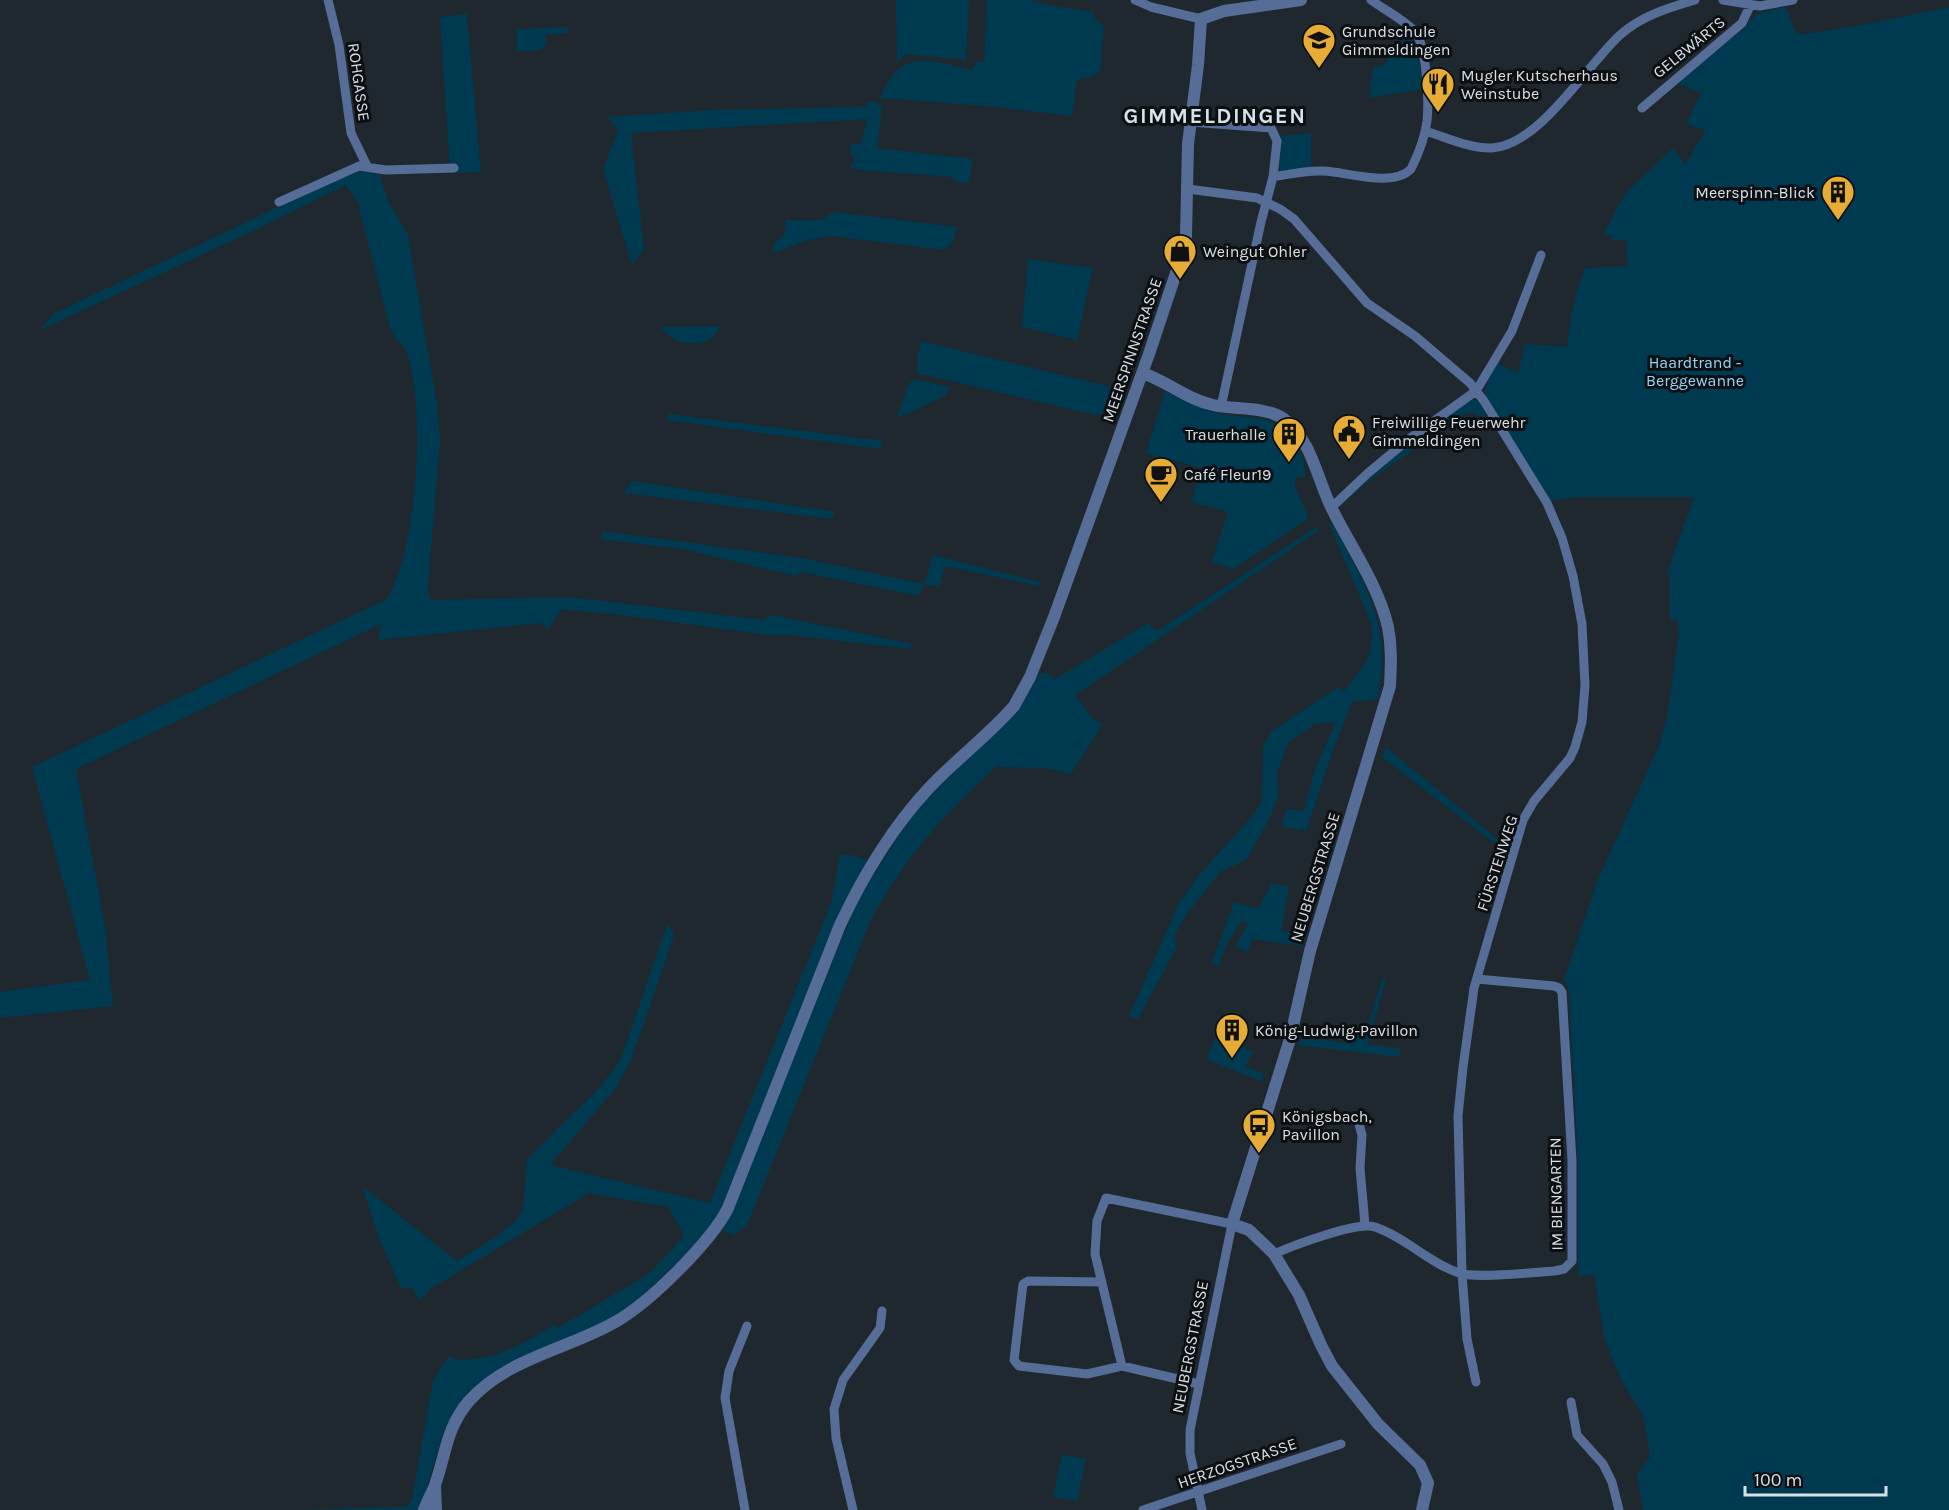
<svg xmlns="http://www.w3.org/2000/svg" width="1949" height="1510" font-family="Karla,sans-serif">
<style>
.green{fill:#003a51}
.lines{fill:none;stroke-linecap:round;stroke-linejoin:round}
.minor{stroke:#566d98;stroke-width:9}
.tertiary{stroke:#566d98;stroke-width:12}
.labels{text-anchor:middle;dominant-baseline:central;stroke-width:6;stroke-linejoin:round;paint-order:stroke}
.poi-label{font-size:16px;fill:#d9e0e4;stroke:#0c1013;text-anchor:start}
.street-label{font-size:16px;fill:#d9e0e4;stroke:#0c1013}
.park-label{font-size:16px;fill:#96d4f6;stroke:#0c1013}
.district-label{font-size:22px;font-weight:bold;letter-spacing:1.5px;fill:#d6e3eb;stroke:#0c1013}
</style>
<rect width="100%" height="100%" fill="#1e282e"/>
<path class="green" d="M 896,0 L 969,0 L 966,60 L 906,54 L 897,62 Z
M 987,0 L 1029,0 L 1059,7 L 1093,11 L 1095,19 L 1104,26 L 1100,71 L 1094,76 L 1077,80 L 1072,116 L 987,106 L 880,98 C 902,47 927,60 972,70 L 976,62 L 984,62 Z
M 1783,7 L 1786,8 L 1796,33 L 1804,34 L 1861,25 L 1949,7 L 1949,1510 L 1643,1510 L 1637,1474 L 1650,1457 L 1644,1418 L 1620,1378 L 1604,1337 L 1594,1275 L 1578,1276 L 1578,1161 L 1569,990 L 1564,980 L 1598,879 L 1659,746 L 1667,717 L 1679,633 L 1677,620 L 1670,620 L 1669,575 L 1667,573 L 1694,497 L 1579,497 L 1548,501 L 1528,463 L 1486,398 L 1485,390 L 1495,362 L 1518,373 L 1525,344 L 1567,347 C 1569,318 1575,295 1585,268 L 1628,266 L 1626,240 L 1611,240 L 1613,234 L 1602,236 L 1625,194 L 1673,148 L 1685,165 L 1706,130 L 1689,125 L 1687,122 L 1701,93 L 1674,82 L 1714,50 L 1743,30 L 1756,14 Z
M 467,14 L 481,172 L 450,173 L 440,17 Z
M 568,27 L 568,33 L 546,35 L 546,45 L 539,50 L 518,51 L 516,29 Z
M 1408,34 L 1416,48 L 1424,89 L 1369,98 L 1373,67 C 1389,66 1386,59 1394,49 C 1398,44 1404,39 1408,34 Z
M 872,101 L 882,105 L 877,148 L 973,159 L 969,183 L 957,182 L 952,177 L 859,170 L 850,167 L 855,157 L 851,156 L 851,144 L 861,144 L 867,119 L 631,133 L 644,249 L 632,265 L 603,169 L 618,130 L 607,117 L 714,110 L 866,107 L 867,102 Z
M 1311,133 L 1311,168 L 1280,172 L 1281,136 Z
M 364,171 L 379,174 L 389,203 L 408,235 L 437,404 L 440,441 L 428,586 L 429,596 L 432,600 L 569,597 L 764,620 L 768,616 L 777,616 L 912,644 L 911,649 L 788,635 L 769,635 L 620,615 L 562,609 L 548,629 L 540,623 L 378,640 L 381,624 L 76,769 L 105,926 L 113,1006 L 0,1018 L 0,992 L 90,980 L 32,767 L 387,599 C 417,550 427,405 406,351 C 404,346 398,342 395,337 C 392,333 391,329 389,325 L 359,208 L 360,206 L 346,185 L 249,233 L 40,330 L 55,313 L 343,176 Z
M 834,212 L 957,227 L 952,244 L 943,250 L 832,236 L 808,240 L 773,253 L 774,243 L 785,235 L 786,220 L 821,220 Z
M 1028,259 L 1093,268 L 1077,340 L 1022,327 Z
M 721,326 L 712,338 L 699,343 L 684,343 L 670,337 L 660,327 Z
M 921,341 L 1111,387 L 1102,414 L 1095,415 L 917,373 L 917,358 Z
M 916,379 L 949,387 L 946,395 L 910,413 L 897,417 L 909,383 Z
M 1165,391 C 1181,399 1198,408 1216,413 C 1248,421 1279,410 1297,446 C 1303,457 1306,464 1305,477 L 1295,477 L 1295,487 L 1309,518 L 1233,569 L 1212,562 L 1228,512 L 1191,502 L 1201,468 L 1146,453 Z
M 1472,399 L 1478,401 L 1487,414 L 1482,417 L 1474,413 L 1464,414 L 1374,477 L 1344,502 L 1376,469 L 1416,438 Z
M 669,414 L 884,441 L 879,449 L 667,420 Z
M 632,481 L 835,512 L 831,519 L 624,493 Z
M 1329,523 L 1333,525 C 1365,585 1395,629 1377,699 L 1352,702 L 1332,753 L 1306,831 L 1283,827 L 1282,821 L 1287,809 L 1304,811 L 1314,772 L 1335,724 L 1334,722 L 1315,724 L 1288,743 L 1277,773 L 1279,794 L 1271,816 L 1246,860 L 1220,872 L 1187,914 L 1175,934 L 1176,949 L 1138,1019 L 1129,1016 L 1179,903 L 1199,875 L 1255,813 L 1262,800 L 1263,745 L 1272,731 L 1338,687 L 1344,691 C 1364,665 1375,658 1371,623 Z
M 1317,527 L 1320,530 L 1075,695 L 1093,719 L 1103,724 L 1070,775 C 1049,764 1020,770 997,766 C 944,815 904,857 870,922 L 747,1225 L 735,1235 L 722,1231 L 737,1203 L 764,1129 L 858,899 L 913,814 L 941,782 L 1007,720 L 1026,697 L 1038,674 L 1048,673 L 1054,680 L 1148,623 L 1157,631 Z
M 604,531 L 807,559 L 924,584 L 933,555 L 1040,582 L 1039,586 L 945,566 L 939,587 L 925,584 L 918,596 L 801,572 L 796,576 L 682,549 L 600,539 Z
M 1386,747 L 1510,850 L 1508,859 L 1502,849 L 1382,757 Z
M 840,855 L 852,855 L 869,861 L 787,1048 L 721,1209 L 699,1242 L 619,1317 L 498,1372 L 468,1392 L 444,1430 L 420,1510 L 296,1510 L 402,1507 L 408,1505 L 412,1500 L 433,1380 L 449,1356 C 456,1361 463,1360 472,1359 C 506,1355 527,1341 555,1324 L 558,1328 L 650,1273 L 684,1236 L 669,1207 L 589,1193 L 430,1289 L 420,1301 L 412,1288 L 401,1288 L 378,1236 L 362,1186 L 457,1261 L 500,1234 L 517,1219 L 523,1210 L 527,1159 L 599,1088 L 620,1061 L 667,925 L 672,929 L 674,936 L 631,1060 L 616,1088 L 550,1165 L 710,1203 L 831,903 Z
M 1272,883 L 1289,887 L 1281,932 L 1293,933 L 1300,922 L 1309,927 L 1302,946 L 1252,939 L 1248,952 L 1238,948 L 1236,945 L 1246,927 L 1246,922 L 1242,921 L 1227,944 L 1219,963 L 1221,967 L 1212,963 L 1234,902 L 1258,909 Z
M 1382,979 L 1386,980 L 1368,1044 L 1400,1049 L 1400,1057 L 1296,1045 L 1304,1038 L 1349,1043 L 1352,1033 L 1365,1035 Z
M 1216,1037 L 1253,1051 L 1245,1067 L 1263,1073 L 1263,1082 L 1206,1059 Z
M 1062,1454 L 1086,1459 L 1077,1501 L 1053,1497 Z"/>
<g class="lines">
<path class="minor" d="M 328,0 L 339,45 L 351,133 L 367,166
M 1135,0 L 1151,7 L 1201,19
M 1723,0 L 1760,6 L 1793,0
M 1642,108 L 1742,23 L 1750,6
M 1190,122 L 1271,128 L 1277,141 L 1273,177 L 1261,222 L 1221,407
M 1425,131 C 1446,137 1470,149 1492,148 C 1540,145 1587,65 1620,35 C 1641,16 1668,8 1695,0
M 1273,177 C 1289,174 1307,170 1324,171 C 1347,172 1393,188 1411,169 C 1418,155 1425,137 1427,121 C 1429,101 1427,50 1416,33 C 1408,22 1383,9 1371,0
M 1188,189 L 1257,198 L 1280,209 L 1294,219 L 1367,303 L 1415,336 L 1470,383 L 1484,401 L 1547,503 L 1562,538 L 1573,576 L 1582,624 L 1585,685 L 1582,722 L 1575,747 L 1570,758 L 1534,801 L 1523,820 L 1474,988 L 1463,1067 L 1458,1116 L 1462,1274 L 1467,1339 L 1476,1382
M 279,202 L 359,166 L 386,170 L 454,168
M 1332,507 L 1368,473 L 1409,439 L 1476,391 L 1512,331 L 1541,255
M 1357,1117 L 1362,1135 L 1360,1168 L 1365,1225
M 1274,1254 C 1292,1246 1357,1221 1375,1227 C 1405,1237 1429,1263 1459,1273 C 1477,1279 1534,1272 1555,1271 L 1564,1269 L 1572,1261 L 1572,1161 L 1562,992 L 1559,988 L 1554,986 L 1477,979
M 1102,1282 L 1028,1281 L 1023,1284 L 1014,1360 L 1019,1366 L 1087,1374 L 1122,1366 L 1199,1384
M 1122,1366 L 1095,1254 L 1097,1221 L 1106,1198 L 1232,1224 L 1190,1430 L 1190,1453 L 1202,1510
M 1571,1402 L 1577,1435 L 1603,1464 L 1612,1482 L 1619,1510
M 745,1510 L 725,1398 L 729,1371 L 747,1326
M 853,1510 L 836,1438 L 834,1409 L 843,1380 L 880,1328 L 882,1311
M 1143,1510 L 1341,1444"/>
<path class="tertiary" d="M 1142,373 C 1167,381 1186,399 1213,405 C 1235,410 1265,406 1284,419 C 1311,439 1317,478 1331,507 C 1350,546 1378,584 1388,627 C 1392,647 1391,665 1390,686 L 1310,951 L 1290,1039 L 1232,1224 L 1249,1230 L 1274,1254 L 1299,1295 L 1321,1345 L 1332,1366 L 1378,1424 L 1420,1465 L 1428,1483 L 1422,1510
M 435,1486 L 436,1510
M 424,1510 C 427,1501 432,1493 435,1485 C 446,1454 446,1428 469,1401 C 507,1358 569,1349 617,1321 C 650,1302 711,1242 728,1208 L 840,925 C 863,876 891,829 928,789 C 955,760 988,736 1014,706 L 1030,677 L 1054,617 L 1149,354 L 1183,252 L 1186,236 L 1188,144 L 1198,65 L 1201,19 L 1224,11 L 1301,0"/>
</g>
<defs>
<symbol id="school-pin" viewBox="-11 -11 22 30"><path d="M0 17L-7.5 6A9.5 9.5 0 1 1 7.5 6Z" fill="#e6ac36" stroke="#0c1013"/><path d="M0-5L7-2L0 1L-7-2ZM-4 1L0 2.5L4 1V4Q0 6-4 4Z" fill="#111"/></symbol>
<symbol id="restaurant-pin" viewBox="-11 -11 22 30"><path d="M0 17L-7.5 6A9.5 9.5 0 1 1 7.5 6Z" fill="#e6ac36" stroke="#0c1013"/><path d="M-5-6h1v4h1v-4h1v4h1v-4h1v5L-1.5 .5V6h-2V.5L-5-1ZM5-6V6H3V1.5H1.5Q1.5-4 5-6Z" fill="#111"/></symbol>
<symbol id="building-pin" viewBox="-11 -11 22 30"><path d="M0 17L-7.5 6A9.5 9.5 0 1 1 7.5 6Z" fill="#e6ac36" stroke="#0c1013"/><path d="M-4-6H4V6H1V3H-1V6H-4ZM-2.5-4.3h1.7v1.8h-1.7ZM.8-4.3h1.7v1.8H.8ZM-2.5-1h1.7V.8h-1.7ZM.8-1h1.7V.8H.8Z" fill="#111"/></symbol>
<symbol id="shop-pin" viewBox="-11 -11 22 30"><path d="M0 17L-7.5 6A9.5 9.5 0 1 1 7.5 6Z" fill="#e6ac36" stroke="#0c1013"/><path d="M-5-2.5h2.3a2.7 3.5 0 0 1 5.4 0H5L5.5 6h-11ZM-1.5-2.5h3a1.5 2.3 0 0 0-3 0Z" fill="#111"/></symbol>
<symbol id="civic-pin" viewBox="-11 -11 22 30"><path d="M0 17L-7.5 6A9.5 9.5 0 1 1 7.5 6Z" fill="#e6ac36" stroke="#0c1013"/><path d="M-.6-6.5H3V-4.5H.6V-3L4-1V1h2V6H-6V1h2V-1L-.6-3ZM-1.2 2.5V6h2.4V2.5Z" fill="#111"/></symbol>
<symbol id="cafe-pin" viewBox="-11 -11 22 30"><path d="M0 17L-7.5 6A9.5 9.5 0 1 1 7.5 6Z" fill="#e6ac36" stroke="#0c1013"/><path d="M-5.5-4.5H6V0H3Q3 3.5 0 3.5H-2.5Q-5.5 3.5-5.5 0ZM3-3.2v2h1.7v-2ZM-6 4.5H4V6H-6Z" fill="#111"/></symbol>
<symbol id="bus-pin" viewBox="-11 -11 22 30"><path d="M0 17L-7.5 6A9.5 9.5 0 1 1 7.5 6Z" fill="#e6ac36" stroke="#0c1013"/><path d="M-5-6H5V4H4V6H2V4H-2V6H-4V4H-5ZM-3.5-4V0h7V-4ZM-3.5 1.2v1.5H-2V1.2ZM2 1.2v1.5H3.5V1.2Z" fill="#111"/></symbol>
</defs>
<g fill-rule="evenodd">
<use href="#school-pin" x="1300" y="21" width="38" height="52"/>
<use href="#restaurant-pin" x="1419" y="65" width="38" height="52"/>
<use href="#building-pin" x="1819" y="173" width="38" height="52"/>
<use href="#shop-pin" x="1161" y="232" width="38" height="52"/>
<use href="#civic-pin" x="1330" y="412" width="38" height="52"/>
<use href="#building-pin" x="1270" y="415" width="38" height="52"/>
<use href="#cafe-pin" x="1142" y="455" width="38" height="52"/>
<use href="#building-pin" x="1213" y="1011" width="38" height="52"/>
<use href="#bus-pin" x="1240" y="1106" width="38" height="52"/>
</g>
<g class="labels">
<g class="poi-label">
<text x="1342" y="31">Grundschule<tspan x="1342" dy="18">Gimmeldingen</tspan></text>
<text x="1461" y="75">Mugler Kutscherhaus<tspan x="1461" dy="18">Weinstube</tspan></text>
<text x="1815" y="192" text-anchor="end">Meerspinn-Blick</text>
<text x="1203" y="251">Weingut Ohler</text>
<text x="1372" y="422">Freiwillige Feuerwehr<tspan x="1372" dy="18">Gimmeldingen</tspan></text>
<text x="1266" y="434" text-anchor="end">Trauerhalle</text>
<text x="1184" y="474">Café Fleur19</text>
<text x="1255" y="1030">König-Ludwig-Pavillon</text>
<text x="1282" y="1116">Königsbach,<tspan x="1282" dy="18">Pavillon</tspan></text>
</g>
<g class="street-label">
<text transform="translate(1689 47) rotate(-39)">GELBWÄRTS</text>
<text transform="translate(359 82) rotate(82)">ROHGASSE</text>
<text transform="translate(1132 350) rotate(-71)">MEERSPINNSTRASSE</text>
<text transform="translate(1497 863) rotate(-72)">FÜRSTENWEG</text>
<text transform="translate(1315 877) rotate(-73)">NEUBERGSTRASSE</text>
<text transform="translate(1556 1194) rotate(-91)">IM BIENGARTEN</text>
<text transform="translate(1190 1347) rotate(-79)">NEUBERGSTRASSE</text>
<text transform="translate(1237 1463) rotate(-19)">HERZOGSTRASSE</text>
</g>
<g class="park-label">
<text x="1695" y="362">Haardtrand -<tspan x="1695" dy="18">Berggewanne</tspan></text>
</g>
<g class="district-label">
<text x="1215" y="116">GIMMELDINGEN</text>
</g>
</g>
<path d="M1745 1486v9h141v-9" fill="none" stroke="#d9e0e4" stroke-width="3"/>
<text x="1754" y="1486" font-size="18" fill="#d9e0e4" stroke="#0c1013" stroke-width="4.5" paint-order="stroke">100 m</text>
</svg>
